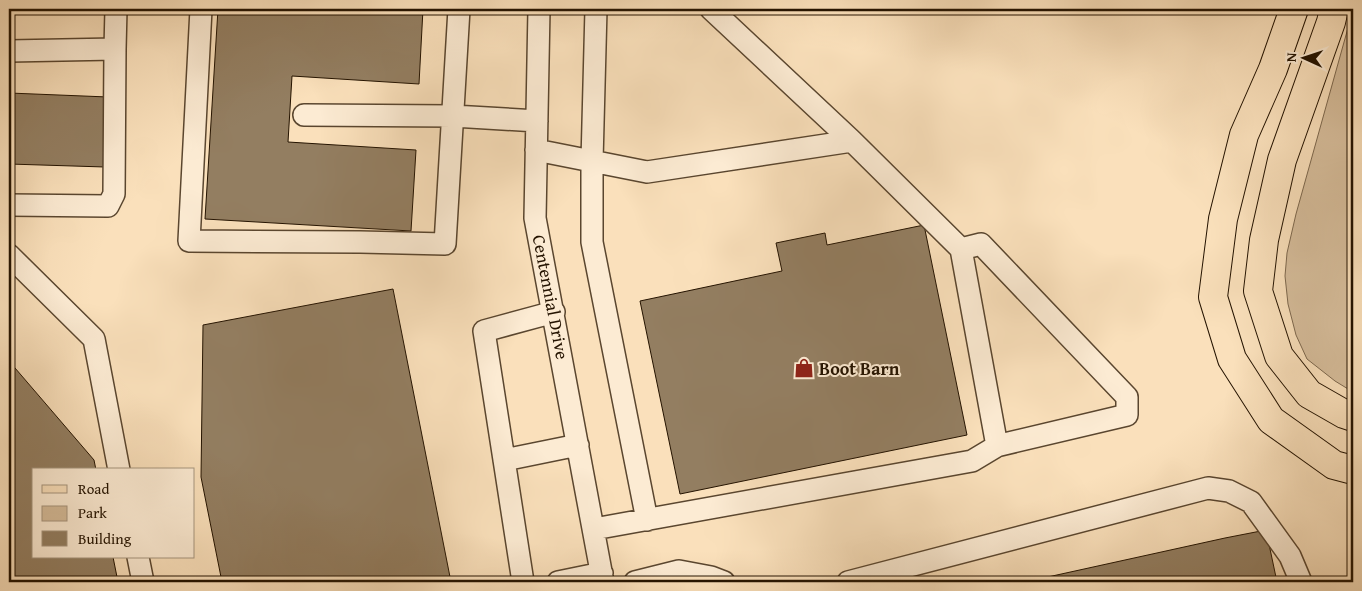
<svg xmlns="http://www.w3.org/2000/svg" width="1362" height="591" font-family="'Gentium Book Plus',serif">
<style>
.green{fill:#d6bd9b;stroke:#7d684e}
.building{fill:#937e61;stroke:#241300}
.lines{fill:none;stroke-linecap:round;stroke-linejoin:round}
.minor-casing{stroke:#5a462f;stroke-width:24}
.major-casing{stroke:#241300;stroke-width:30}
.minor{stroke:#fcebd3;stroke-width:21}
.major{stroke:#fae0bb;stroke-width:28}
.labels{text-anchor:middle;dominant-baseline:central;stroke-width:4;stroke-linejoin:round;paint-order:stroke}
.street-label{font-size:18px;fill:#241300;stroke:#fcebd3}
.poi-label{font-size:18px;font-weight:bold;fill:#241300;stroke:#fcebd3;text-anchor:start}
</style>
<rect width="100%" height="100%" fill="#fae0bb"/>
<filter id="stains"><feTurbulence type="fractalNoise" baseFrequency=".004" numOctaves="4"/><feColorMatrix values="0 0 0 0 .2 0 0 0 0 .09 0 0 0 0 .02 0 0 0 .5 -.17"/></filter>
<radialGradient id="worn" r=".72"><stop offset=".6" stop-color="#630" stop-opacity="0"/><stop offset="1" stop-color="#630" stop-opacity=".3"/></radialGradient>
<path class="green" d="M 1353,10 L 1353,392 L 1335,381 L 1307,359 L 1296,335 L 1288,304 L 1285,276 L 1287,253 L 1296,214 Z"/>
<path class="building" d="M 46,9 L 109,9 L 109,10 Z
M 218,9 L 423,9 L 419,84 L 292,76 L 288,142 L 416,150 L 411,231 L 205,219 Z
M 9,93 L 108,97 L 105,167 L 9,164 Z
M 924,225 L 967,435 L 680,494 L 640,301 L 782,271 L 776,243 L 825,233 L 827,245 Z
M 393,289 L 451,582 L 222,582 L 201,477 L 203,325 Z
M 9,361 L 94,460 L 96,470 L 34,470 L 34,557 L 113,557 L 118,582 L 9,582 Z
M 1266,530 L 1277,582 L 1025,582 L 1225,538 Z"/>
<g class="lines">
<defs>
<path id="minor" d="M 201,9 L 189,241 L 360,242 L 445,244 L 459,9
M 539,9 L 535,218 L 603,582
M 596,9 L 592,161 L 592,242 L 647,520
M 711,9 L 852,141
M 9,51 L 115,49 L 116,9
M 304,115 L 453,116 L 537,121
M 536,150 L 647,172 L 852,141 L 961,249 L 997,446 L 972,461 L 594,529
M 9,205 L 108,206 L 114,194 L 115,49
M 961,249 L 981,244 L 1127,397 L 1127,415 L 996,446
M 9,255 L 94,339 L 119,470
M 504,460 L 578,445
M 138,557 L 143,582
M 523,582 L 484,331 L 554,312
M 558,582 L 602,573
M 635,582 L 679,571 L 711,577 L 724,582
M 848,582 L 1208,488 L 1229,491 L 1251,502 L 1290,556 L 1301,582"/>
<path id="major" d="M 1294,9 L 1273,69 L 1244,135 L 1223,219 L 1213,297 L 1232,359 L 1271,420 L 1334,465 L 1353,470
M 1334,9 L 1331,22 L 1282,160 L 1264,240 L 1258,291 L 1279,356 L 1309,394 L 1344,414 L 1353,417"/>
</defs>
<use href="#minor" class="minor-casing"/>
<use href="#major" class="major-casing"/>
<use href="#minor" class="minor"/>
<use href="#major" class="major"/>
</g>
<defs>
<symbol id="shop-bare" viewBox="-9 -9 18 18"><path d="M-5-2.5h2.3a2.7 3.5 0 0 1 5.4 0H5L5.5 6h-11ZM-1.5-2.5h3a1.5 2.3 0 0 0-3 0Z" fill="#8f2418" stroke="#fcebd3" stroke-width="2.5" paint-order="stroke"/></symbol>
</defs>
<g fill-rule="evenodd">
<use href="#shop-bare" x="790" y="354" width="28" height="28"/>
</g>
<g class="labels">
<g class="street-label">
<text transform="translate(551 297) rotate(79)">Centennial Drive</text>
</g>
<g class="poi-label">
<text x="819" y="368">Boot Barn</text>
</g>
</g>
<rect width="1362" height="591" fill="none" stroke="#fae0bb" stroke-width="30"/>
<rect x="10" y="10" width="1342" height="571" fill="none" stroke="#241300" stroke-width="2.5"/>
<rect x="15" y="15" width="1332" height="561" fill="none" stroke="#241300"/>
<rect x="32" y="468" width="162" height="90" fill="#fcebd3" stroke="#a6957f"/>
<rect x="42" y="485" width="25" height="8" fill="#fae0bb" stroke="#a6957f"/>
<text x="78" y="494" font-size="15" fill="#241300">Road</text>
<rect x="42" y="506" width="25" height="15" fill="#d6bd9b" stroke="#a6957f"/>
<text x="78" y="518" font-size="15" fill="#241300">Park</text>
<rect x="42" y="531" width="25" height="15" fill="#937e61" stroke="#a6957f"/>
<text x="78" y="544" font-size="15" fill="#241300">Building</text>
<g transform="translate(1304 58) rotate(273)" stroke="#fcebd3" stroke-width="4" paint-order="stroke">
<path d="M0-4L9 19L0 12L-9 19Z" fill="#241300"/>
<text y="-8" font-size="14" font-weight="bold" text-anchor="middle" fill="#241300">N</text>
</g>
<rect width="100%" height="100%" filter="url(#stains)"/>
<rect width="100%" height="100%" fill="url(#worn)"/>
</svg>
